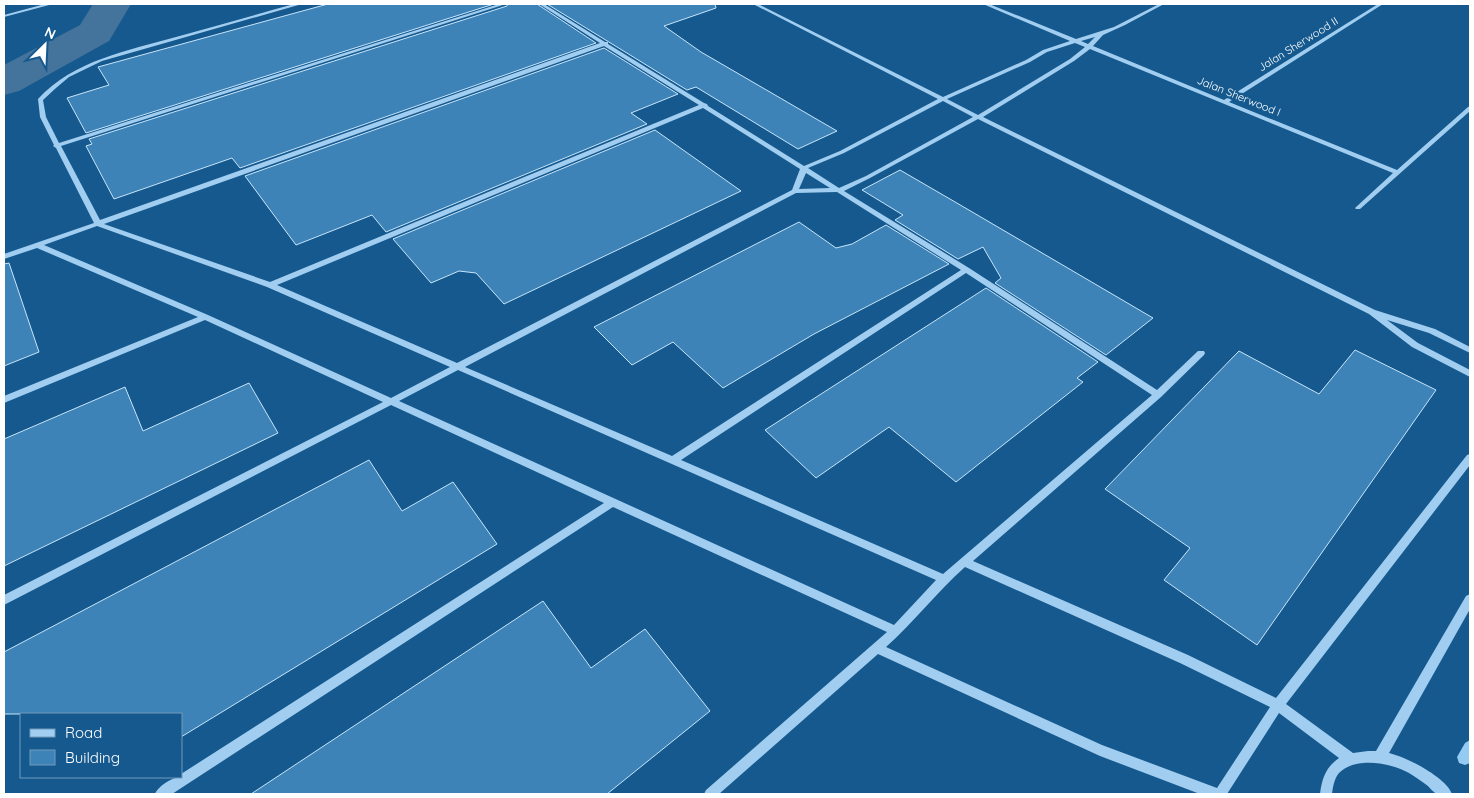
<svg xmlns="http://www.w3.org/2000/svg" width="1474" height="798" font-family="Quicksand,sans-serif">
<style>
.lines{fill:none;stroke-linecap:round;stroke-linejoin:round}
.stream{fill:#93cbf3;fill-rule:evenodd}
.river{fill:#44749b;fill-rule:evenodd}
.building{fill:#3e83b7;stroke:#c7e5fb}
.minor{fill:#a1cef0;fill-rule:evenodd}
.labels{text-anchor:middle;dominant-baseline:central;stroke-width:5;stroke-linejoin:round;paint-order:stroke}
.far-street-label{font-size:11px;fill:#fff;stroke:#15598e}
</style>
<rect width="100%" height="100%" fill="#15598e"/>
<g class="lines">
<path class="stream" d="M 1470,740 L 1470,763 L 1465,765 L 1459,763 L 1457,757 L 1465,743 Z"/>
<path class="river" d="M 93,4 L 131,4 L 109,41 L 19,91 L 4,95 L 4,65 L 80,25 Z"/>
</g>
<path class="building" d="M 328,4 L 494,4 L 86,133 L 67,98 L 109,85 L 98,67 Z
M 508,4 L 537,4 L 596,43 L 240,168 L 232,158 L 114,199 L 86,146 L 92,144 L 89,139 L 507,6 Z
M 547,4 L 715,4 L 716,8 L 664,26 L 701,52 L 837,131 L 798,149 L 696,87 L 687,90 Z
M 604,48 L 678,94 L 631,113 L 647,124 L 386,232 L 372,215 L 296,245 L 245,176 Z
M 655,130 L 741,191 L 504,304 L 476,273 L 459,271 L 431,283 L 393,239 Z
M 900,170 L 962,206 L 1153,318 L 1106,355 L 995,283 L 1001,278 L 983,247 L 958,259 L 895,220 L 903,215 L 862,190 Z
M 799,222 L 836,248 L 852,244 L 886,225 L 949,264 L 814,334 L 723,388 L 673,342 L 632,365 L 594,327 Z
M 9,263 L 39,352 L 4,366 L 4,264 Z
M 986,288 L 1098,362 L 1077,378 L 1083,382 L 956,482 L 889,427 L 816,478 L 765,430 Z
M 1355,350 L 1436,390 L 1257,645 L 1164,580 L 1190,548 L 1105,489 L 1239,351 L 1319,394 Z
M 249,383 L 278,433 L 4,566 L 4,439 L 125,387 L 143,431 Z
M 369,460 L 402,511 L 453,482 L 497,544 L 181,737 L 181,714 L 4,714 L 4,652 Z
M 543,601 L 591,668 L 645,629 L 710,711 L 607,794 L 251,794 Z"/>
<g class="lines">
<path class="minor" d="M 45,4 L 53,4 L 4,17 L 4,15 Z
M 294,4 L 302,4 L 102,61 L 69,77 L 56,88 L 43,100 L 46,117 L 59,143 L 499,4 L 506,4 L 61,146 L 100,220 L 600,43 L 539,4 L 544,4 L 605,42 L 608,42 L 608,44 L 704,103 L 707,104 L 708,106 L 804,166 L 840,151 L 938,99 L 753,4 L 758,4 L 943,97 L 1026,60 L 1043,50 L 1070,41 L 983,4 L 989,4 L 1076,39 L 1114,27 L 1159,4 L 1164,4 L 1125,25 L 1103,35 L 1093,46 L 1224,100 L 1378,4 L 1383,4 L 1229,102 L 1397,170 L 1468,107 L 1470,106 L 1470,111 L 1360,209 L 1356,209 L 1355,208 L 1393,173 L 1090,49 L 1074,61 L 983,117 L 1375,310 L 1435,329 L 1470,347 L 1470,353 L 1429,333 L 1387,320 L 1418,343 L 1470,370 L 1470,377 L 1412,347 L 1369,314 L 978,119 L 870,178 L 844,191 L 969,268 L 1157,390 L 1198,351 L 1204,351 L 1205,353 L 1204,355 L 1161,397 L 973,561 L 1188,655 L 1276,698 L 1467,455 L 1470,454 L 1470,465 L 1286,704 L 1353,753 L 1368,751 L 1376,751 L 1466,596 L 1470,594 L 1470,609 L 1389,753 C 1406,757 1446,777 1452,794 C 1448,794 1441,796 1437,794 C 1434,793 1430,788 1428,786 C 1422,782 1416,777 1409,773 C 1391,763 1356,756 1339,773 C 1334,779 1333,787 1332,794 L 1320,794 C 1322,778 1326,767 1339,758 L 1279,713 L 1227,794 L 1200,794 L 1100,756 L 878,654 L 719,794 L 704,794 L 706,790 L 887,632 L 613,507 L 172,794 L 155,794 C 158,786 173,777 181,777 L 181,774 L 604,503 L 391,405 L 4,605 L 4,595 L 383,402 L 205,320 L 4,403 L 4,396 L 198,317 L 37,248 L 4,259 L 4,254 L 94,223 L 56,148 L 53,146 L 54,145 L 40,117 L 38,99 C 74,60 127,51 176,37 C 215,26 255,15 294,4 ZM 1095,37 L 1088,44 L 1081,41 ZM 1075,43 L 1085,47 L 1070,59 L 978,115 L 947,99 L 1030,62 L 1047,52 ZM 604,46 L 699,105 L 270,282 L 104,224 ZM 943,101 L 973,117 L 866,176 L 839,188 L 808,168 L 844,153 ZM 703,108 L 800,169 L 792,190 L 457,363 L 277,285 ZM 806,173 L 830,188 L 799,189 ZM 837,192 L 961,270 L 672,456 L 465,367 L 796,193 ZM 97,226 L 267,287 L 450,367 L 391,398 L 208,315 L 44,245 ZM 966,273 L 1152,395 L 943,574 L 681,460 ZM 458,370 L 936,580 L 894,625 L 399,401 ZM 965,567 L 1180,663 L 1270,707 L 1217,788 L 1102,745 L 886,647 C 914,622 937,592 965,567 Z"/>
</g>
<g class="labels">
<g class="far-street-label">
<text transform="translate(1298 44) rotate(-32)">Jalan Sherwood II</text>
<text transform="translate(1239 96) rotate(22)">Jalan Sherwood I</text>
</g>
</g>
<rect width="1474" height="798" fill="none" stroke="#ffffff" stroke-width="10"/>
<rect x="20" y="713" width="162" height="65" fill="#15598e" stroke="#739bbb"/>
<rect x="30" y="729" width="25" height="8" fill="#a1cef0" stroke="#739bbb"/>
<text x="65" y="738" font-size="15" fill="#ffffff">Road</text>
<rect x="30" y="750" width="25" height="15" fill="#3e83b7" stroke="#739bbb"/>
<text x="65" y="763" font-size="15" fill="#ffffff">Building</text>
<g transform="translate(45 45) rotate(24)" stroke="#15598e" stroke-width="4" paint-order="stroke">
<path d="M0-4L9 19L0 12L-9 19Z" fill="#ffffff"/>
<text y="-8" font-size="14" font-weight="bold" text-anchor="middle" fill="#ffffff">N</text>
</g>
</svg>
